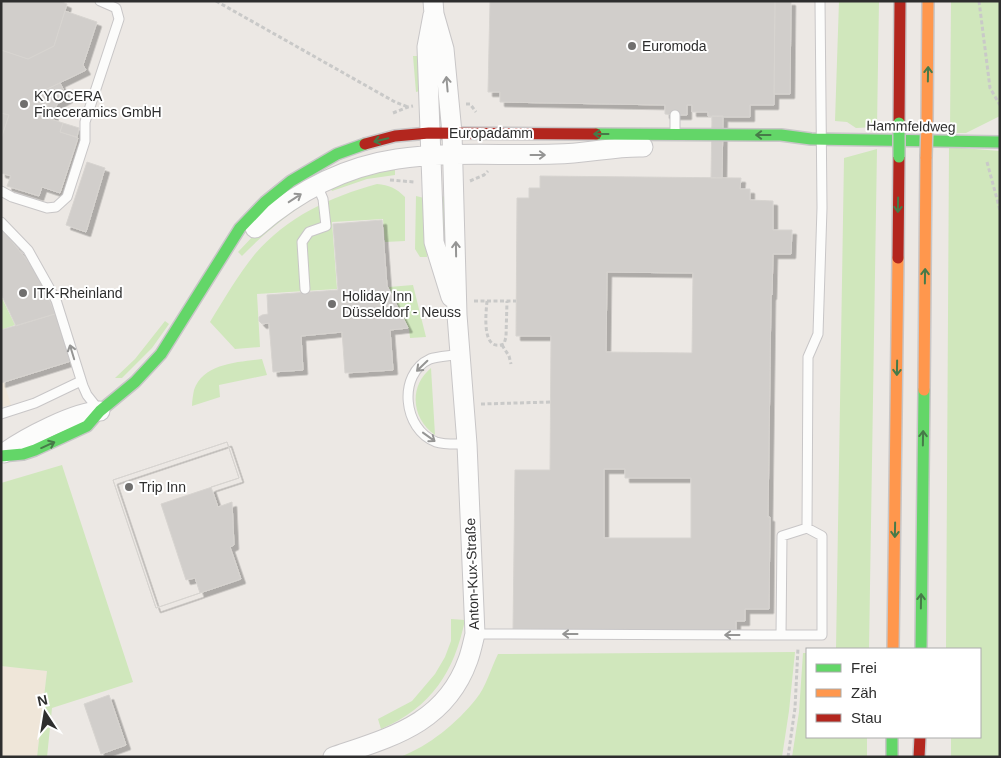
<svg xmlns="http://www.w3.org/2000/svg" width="1001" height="758" font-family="Arial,sans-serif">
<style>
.education{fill:#efe6d9}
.green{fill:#d0e7bc}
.building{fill:#d1cecb;stroke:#d7d4d0;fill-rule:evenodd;filter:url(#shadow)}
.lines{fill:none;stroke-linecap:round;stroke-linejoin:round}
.lane-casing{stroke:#c8c6c7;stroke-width:11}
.street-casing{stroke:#c8c6c7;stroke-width:21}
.fast-casing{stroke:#c8c6c7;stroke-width:14}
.slow-casing{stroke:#c8c6c7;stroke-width:14}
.jam-casing{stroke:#c8c6c7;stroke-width:14}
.path{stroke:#c9c9c8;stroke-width:3;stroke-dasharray:4 2.5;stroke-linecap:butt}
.lane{stroke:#fcfcfb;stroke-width:9}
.street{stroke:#fcfcfb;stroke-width:19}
.fast{stroke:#63d668;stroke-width:11}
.slow{stroke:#ff974d;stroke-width:11}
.jam{stroke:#b3261e;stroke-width:11}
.fast-bridge-casing{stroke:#c6c5c4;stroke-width:14;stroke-linecap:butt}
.slow-bridge-casing{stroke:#c6c5c4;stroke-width:14;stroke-linecap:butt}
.fast-bridge{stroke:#63d668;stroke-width:11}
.slow-bridge{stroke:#ff974d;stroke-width:11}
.oneway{stroke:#467a48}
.oneway2{stroke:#959594}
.poi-dot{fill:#706f6e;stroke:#fff;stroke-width:2}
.labels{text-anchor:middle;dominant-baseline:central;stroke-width:4;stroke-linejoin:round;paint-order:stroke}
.poi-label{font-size:14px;fill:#2e2e2e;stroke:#fff;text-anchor:start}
.street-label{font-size:14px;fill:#2e2e2e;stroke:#fff}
</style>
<defs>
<filter id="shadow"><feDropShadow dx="4.5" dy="4.5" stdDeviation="0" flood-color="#0004"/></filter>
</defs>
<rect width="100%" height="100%" fill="#ece8e4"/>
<path class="education" d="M 1,373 L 11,405 L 1,407 Z
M 1,666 L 47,671 L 37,757 L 1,757 Z"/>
<path class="green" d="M 839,1 L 879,1 L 877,127 L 856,128 L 847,122 L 835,121 Z
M 951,1 L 1000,1 L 1000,116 L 966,133 L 950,133 Z
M 413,56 L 419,56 L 420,91 L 416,92 Z
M 949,147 L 1000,151 L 1000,757 L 951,757 L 951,737 L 980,737 L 980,649 L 946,649 Z
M 877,149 L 869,649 L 836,649 L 844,158 Z
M 395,167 L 395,175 L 367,179 L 332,191 L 329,186 Z
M 377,184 C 389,185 396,188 405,197 L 405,241 L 385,242 L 383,219 L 332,222 L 337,289 L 257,294 L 260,347 L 235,349 L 210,322 C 224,299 238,275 255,254 C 287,217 330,197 377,184 Z
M 308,194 L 312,199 C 286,216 264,233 242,256 L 238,252 L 257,232 Z
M 416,196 L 424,198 L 427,257 L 420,257 L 415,249 Z
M 446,196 L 447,240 L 442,240 L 440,197 Z
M 413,285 L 426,337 L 410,338 L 409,329 L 389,287 Z
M 1,296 L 15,325 L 1,330 Z
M 165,321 L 169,324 L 152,348 L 122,378 L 115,378 L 135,359 Z
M 262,359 L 267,375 L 219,385 L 220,397 L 192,406 C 192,401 193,395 194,390 C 203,363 239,362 262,359 Z
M 431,368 L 435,435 C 412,419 408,387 431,368 Z
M 62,465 L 133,682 L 52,708 L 47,757 L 37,757 L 47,671 L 1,666 L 1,483 Z
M 451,619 L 465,620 C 454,672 432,707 381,729 L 378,719 L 412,701 L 435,674 L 445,657 L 451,641 Z
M 795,652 L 789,711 L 782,757 L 400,757 C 429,746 457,723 476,699 C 486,687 491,668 498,654 Z
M 803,653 L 807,653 L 807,737 L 867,737 L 867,757 L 792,757 L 799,712 Z"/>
<path class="building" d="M 1,1 L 60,1 L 67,4 L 54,46 L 28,59 L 1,50 Z
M 490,1 L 775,1 L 774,105 L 750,105 L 750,117 L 727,117 L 708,116 L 708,112 L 692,112 L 692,105 L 687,105 L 687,115 L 675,115 L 665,114 L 665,105 L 500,102 L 500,92 L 488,92 Z
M 775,1 L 791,1 L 790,94 L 774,94 Z
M 65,11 L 97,22 L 83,65 L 86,70 L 45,90 L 47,95 L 45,103 L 48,104 L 44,117 L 63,123 L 60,132 L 78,138 L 60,193 L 42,187 L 39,196 L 7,186 L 11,176 L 1,173 L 1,139 L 9,115 L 1,113 L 1,50 L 28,59 L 54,46 Z
M 60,83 L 68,98 L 57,104 L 52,120 L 44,117 L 48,104 L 45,103 L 47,95 L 45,90 Z
M 1,113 L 9,115 L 1,139 Z
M 712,116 L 723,116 L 722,178 L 711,178 Z
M 63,123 L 79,128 L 77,137 L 60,132 Z
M 87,162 L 105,168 L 86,232 L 66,225 Z
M 540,176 L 741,178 L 740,189 L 750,189 L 750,200 L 773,201 L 773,230 L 792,230 L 791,254 L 773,254 L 772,295 L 771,295 L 768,517 L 770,517 L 769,609 L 745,609 L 745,621 L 736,621 L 736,632 L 513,629 L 515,470 L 550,470 L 551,336 L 516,336 L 517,198 L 529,198 L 529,188 L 540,188 ZM 607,272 L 693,273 L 692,353 L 606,352 ZM 604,469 L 625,469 L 625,478 L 691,478 L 691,538 L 604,538 Z
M 382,220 L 387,286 L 408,328 L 390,330 L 393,370 L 345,373 L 342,332 L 301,336 L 303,370 L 273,372 L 269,323 L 262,324 L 259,321 L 259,317 L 262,315 L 268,314 L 267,295 L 338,290 L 333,224 Z
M 1,228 L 35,270 L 46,291 L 55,314 L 16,326 L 1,294 Z
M 58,313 L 71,361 L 1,383 L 1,330 Z
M 227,442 L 239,478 L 211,487 L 218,507 L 232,502 L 234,545 L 230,547 L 241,579 L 156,608 L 113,480 Z
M 227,442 L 239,478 L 161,504 L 186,580 L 195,578 L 200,593 L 156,608 L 113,480 Z
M 109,695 L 126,745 L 101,754 L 84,704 Z"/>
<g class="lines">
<defs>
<path id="lane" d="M 675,132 L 675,115
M 1,191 L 12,197 L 47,208 L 56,207 L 67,197 L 85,141 L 85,122 L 119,19 L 116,8 L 100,1
M 1,222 L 28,250 L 56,300 L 83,386 L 87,395 L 98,409
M 305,289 L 302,242 L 309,232 L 326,226 L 323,199 L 317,185
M 461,354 C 451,356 438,356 430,359 C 397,374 403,430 436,442 C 445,445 458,444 467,444
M 1,414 L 35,403 L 81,381
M 807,528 L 822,536 L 822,635 L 781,635 L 782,536 L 807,528 L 808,357 L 818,334 L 822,208 L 820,1
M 475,634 L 781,635"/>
<path id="street" d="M 433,15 L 427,47 L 434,242 L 451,297
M 255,228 C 295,193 343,167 397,159 C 449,151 503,156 556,154 C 586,154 614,146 643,147
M 4,453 C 25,438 74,412 100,411
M 333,757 C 391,737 445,724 468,660 C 471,652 473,642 475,634 L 467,444 L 457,315 L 452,133 L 444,49 L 434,14 L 433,1"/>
<path id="fast" d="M 596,134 L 781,135 L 811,139 L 1000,142
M 1,456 L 23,454 L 35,450 L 87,426 L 100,411 L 135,382 L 161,354 L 240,228 L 265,202 L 291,181 L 337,154 L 365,144
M 921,649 L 924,390
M 892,737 L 892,757"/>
<path id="slow" d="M 927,123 L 928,1
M 924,390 L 926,157
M 893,649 L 898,258"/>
<path id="jam" d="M 899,123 L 900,1
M 365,144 L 395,136 L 429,133 L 596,134
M 898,258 L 899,157
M 919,757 L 920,737"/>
</defs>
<use href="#lane" class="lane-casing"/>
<use href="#street" class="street-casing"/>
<use href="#fast" class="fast-casing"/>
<use href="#slow" class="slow-casing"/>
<use href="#jam" class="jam-casing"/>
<path class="path" d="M 216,1 L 395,102 L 408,107
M 979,1 L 990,88 L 1000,105
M 466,104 L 470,104 L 476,112
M 393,113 L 408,107 L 413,106
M 987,162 L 1000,210
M 390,180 L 414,182
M 470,181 L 484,175 L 488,171
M 474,301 L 516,301
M 487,301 C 486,313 481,353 504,344 L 506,337 L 507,301
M 502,345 L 509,356 L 511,364
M 481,404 L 551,402
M 788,757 L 795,708 L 798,648"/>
<use href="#lane" class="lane"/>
<use href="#street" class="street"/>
<use href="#fast" class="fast"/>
<use href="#slow" class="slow"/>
<use href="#jam" class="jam"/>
<defs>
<path id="fast-bridge" d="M 899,123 L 899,157"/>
<path id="slow-bridge" d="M 926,157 L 927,123"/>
</defs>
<use href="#fast-bridge" class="fast-bridge-casing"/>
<use href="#slow-bridge" class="slow-bridge-casing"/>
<use href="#fast-bridge" class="fast-bridge"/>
<use href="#slow-bridge" class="slow-bridge"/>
</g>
<defs><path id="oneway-shaft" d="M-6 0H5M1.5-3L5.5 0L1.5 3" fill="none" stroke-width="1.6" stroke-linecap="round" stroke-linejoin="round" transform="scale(1.25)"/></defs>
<g class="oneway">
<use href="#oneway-shaft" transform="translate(928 74) rotate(-89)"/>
<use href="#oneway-shaft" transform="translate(601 134) rotate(-180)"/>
<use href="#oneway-shaft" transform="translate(763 135) rotate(-180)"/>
<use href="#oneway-shaft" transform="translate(381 140) rotate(167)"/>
<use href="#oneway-shaft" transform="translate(898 205) rotate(91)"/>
<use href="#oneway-shaft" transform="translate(925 276) rotate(-89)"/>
<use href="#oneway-shaft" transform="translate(897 368) rotate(91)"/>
<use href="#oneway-shaft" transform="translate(923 438) rotate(-89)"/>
<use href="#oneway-shaft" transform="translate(48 445) rotate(-24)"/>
<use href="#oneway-shaft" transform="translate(895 530) rotate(91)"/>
<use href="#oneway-shaft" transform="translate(921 601) rotate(-89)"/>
</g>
<g class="oneway2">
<use href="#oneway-shaft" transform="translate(447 84) rotate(-95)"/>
<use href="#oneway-shaft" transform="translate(538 155)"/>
<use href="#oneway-shaft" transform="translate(295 198) rotate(-33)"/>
<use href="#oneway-shaft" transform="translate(456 249) rotate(-91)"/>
<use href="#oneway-shaft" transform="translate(72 352) rotate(-107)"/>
<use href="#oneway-shaft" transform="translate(422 366) rotate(136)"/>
<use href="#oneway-shaft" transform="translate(429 437) rotate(36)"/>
<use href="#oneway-shaft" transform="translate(570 634) rotate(-180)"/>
<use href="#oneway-shaft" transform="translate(732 635) rotate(-180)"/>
</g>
<g class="poi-dot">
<circle cx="632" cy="46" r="5"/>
<circle cx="24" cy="104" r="5"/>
<circle cx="23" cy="293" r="5"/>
<circle cx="332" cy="304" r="5"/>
<circle cx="129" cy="487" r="5"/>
</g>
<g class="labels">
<g class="poi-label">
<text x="642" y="46">Euromoda</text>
<text x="34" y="96">KYOCERA<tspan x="34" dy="16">Fineceramics GmbH</tspan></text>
<text x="33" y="293">ITK-Rheinland</text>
<text x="342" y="296">Holiday Inn<tspan x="342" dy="16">Düsseldorf - Neuss</tspan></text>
<text x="139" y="487">Trip Inn</text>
</g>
<g class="street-label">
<text transform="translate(911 126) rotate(1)">Hammfeldweg</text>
<text x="491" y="133">Europadamm</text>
<text transform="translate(472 574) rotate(-92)">Anton-Kux-Straße</text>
</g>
</g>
<rect width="1001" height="758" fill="none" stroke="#2e2e2e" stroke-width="5"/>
<rect x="806" y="648" width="175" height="90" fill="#ffffff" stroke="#ababab"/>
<rect x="816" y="664" width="25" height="8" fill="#63d668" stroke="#ababab"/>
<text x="851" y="673" font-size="15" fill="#2e2e2e">Frei</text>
<rect x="816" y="689" width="25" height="8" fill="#ff974d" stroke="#ababab"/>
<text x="851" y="698" font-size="15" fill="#2e2e2e">Zäh</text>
<rect x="816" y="714" width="25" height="8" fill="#b3261e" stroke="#ababab"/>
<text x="851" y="723" font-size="15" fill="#2e2e2e">Stau</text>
<g transform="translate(45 713) rotate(348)" stroke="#ffffff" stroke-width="4" paint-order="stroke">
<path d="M0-4L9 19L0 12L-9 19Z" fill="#2e2e2e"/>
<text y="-8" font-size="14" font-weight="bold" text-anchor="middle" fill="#2e2e2e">N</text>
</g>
</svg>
